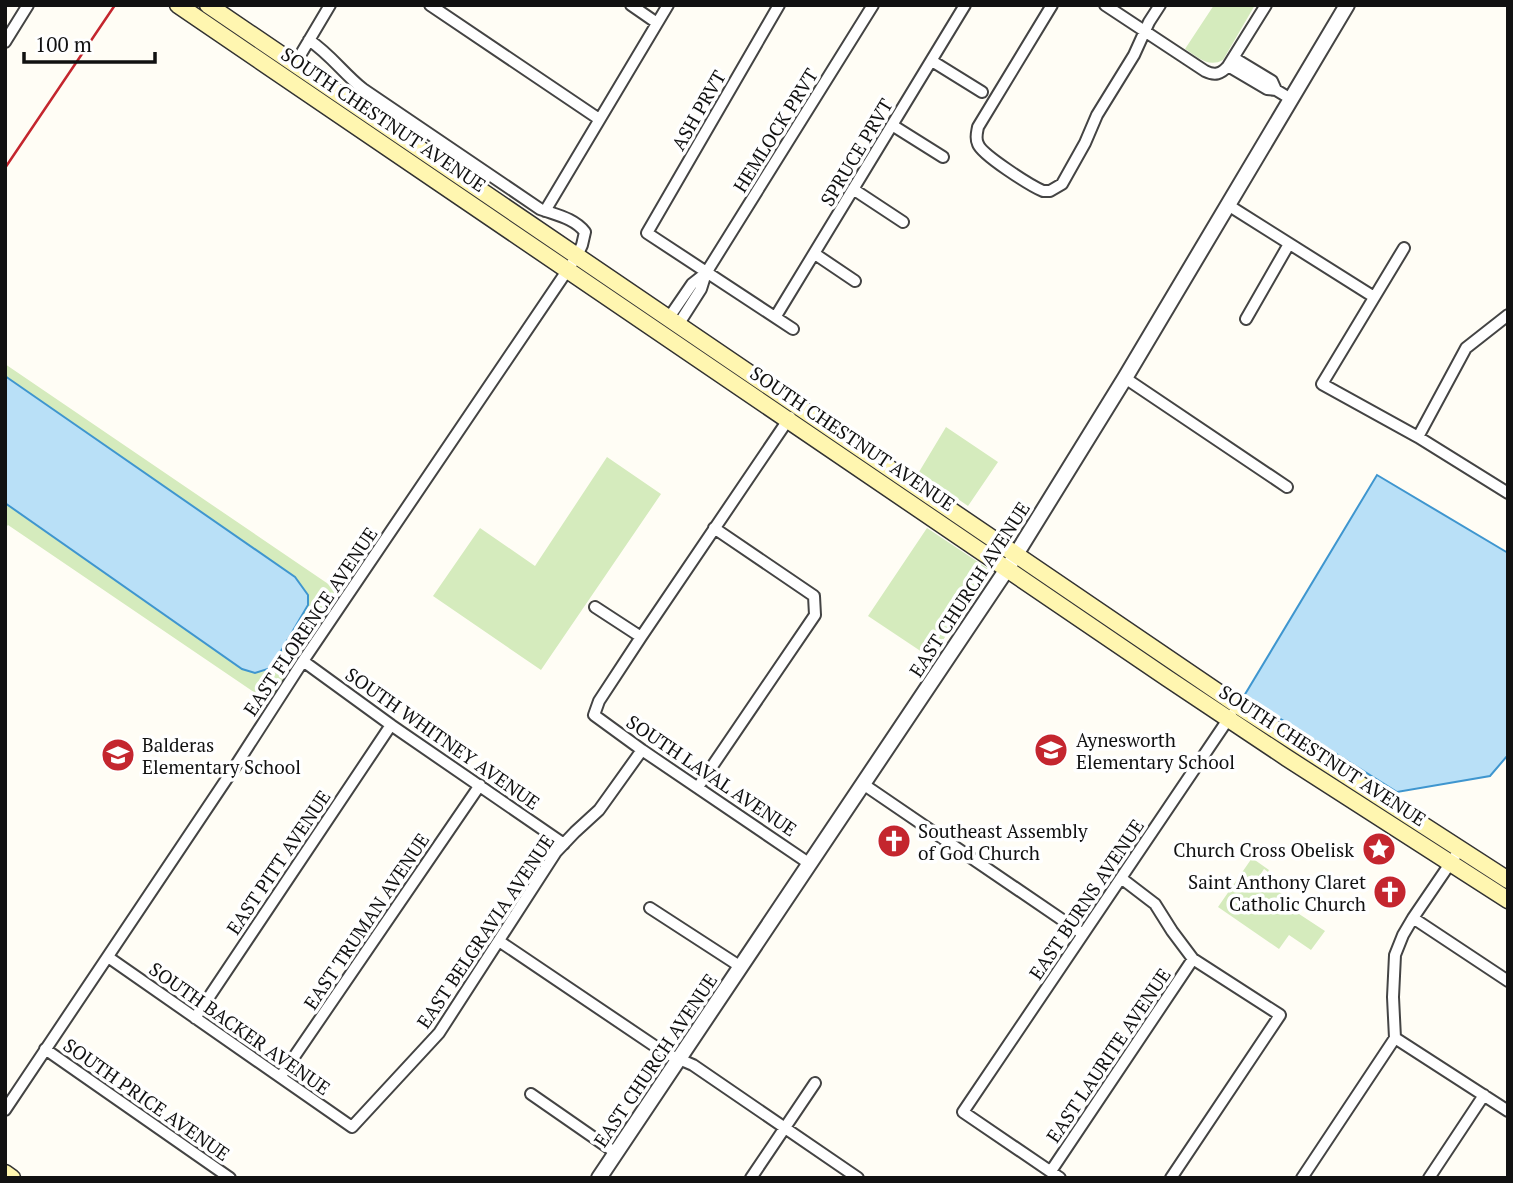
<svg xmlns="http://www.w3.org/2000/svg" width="1513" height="1183" font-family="'PT Serif',serif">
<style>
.green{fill:#d5ebbd}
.water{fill:#b9e0f7;stroke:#3f96cf;stroke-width:2}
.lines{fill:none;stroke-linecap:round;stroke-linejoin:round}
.minor-casing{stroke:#444;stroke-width:14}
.tertiary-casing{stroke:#444;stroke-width:18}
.secondary-casing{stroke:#333;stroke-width:19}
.minor{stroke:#fff;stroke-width:10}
.tertiary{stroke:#fff;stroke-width:14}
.secondary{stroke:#fff6b0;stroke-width:16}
.rail{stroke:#c4262e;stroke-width:2.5}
.labels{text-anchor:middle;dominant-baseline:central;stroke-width:7;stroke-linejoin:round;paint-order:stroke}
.street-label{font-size:19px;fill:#111;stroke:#fff}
.poi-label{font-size:19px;fill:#111;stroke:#fff;text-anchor:start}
</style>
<rect width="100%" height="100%" fill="#fffdf5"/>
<path class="green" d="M 1214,5 L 1255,5 L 1223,60 C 1208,68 1198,57 1185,49 Z
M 5,364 L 343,594 L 270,703 L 8,525 L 5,528 Z
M 946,427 L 998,462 L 968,506 L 919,472 Z
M 607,457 L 661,494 L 541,670 L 433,596 L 480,528 L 535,566 Z
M 927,528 L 990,570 L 931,658 L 868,616 Z
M 1252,858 L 1269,870 L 1268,872 L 1264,869 L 1258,878 L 1298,905 L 1296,912 L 1325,931 L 1311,950 L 1289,935 L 1279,949 L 1218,907 Z"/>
<path class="water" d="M 5,376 L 295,577 L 308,595 L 308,605 L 271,668 L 255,673 L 242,669 L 5,503 Z
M 1377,475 L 1508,553 L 1508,755 L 1490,776 L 1397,792 L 1244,696 Z"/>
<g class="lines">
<defs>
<path id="minor" d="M 430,5 L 599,119
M 631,5 L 657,23
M 779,5 L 647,233 L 793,329
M 1052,5 L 978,127 C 977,133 975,138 978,144 C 982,155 1031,186 1043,191 L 1050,191 L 1062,184 L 1085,143 L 1097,115 L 1134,55 L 1149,22 L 1160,5
M 1105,5 L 1205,71 C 1215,76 1221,74 1228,66 L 1266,5
M 5,42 L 28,5
M 1234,58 L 1272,81 L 1276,90
M 932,61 L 982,92
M 295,64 L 330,5
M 1228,66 L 1267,89 L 1276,90 L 1291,99
M 892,125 L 943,157
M 853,189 L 903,222
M 1228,205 L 1374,297
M 545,211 L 668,5
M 1404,248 L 1322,384 L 1418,437 L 1508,493
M 815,254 L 855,281
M 776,316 L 965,5
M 668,319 L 692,284 L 706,273
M 1246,319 L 1289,244
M 678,325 L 701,289 L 706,273 L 873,5
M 1125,378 L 1287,487
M 790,417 L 641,637 L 599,701 L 594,715 L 642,750 L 810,864
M 1418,437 L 1466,348 L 1508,315
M 595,607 L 641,637
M 303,661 L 391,725 L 564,844
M 863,784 L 1083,934
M 698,787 L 815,615 L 814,596 L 714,528
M 1121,878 L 1155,904 L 1172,931 L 1193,959 L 1280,1015 L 1171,1178
M 650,908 L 741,967
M 1413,918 L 1508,981
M 499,941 L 665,1053 L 693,1065 L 858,1178
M 108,957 L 352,1127 L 439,1033 L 556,852 L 575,832 L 599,810 L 642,750
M 195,1018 L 391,725
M 1395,1038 L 1508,1111
M 45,1049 L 230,1178
M 281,1076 L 480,785
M 531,1094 L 616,1153
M 5,1110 L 238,762 L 303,661 L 577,256 L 582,245 L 585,232 C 574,218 556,215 540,209 L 363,89 C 343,73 331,55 309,40
M 1051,1171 L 1193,959
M 751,1178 L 815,1083
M 1060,1178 L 963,1112 L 1231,715
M 1302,1178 L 1395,1038 L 1393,997 L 1395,955 L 1403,935 L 1413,918 L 1460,849
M 1429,1178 L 1484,1095"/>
<path id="tertiary" d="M 599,1178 L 1007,569 L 1125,378 L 1347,5"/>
<path id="secondary" d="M 178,5 L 1167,678 L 1287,758 L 1508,900
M 208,5 L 1237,705 L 1508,880
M 5,1173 L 12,1178"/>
</defs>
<use href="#minor" class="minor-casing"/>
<use href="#tertiary" class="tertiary-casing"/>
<use href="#secondary" class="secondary-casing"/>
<use href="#minor" class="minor"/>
<use href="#tertiary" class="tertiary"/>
<use href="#secondary" class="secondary"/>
<path class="rail" d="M 5,168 L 115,5"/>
</g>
<defs>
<symbol id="school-disc" viewBox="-11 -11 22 22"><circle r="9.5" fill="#c4262e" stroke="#fff"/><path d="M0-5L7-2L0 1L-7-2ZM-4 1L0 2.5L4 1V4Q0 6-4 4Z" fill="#fff"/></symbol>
<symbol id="church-disc" viewBox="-11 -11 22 22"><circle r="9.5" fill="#c4262e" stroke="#fff"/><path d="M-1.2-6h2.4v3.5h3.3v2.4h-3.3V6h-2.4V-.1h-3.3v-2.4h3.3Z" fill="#fff"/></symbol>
<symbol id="sight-disc" viewBox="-11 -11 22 22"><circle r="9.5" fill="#c4262e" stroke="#fff"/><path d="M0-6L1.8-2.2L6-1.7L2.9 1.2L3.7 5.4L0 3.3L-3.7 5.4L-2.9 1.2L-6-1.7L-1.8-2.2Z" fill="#fff"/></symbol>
</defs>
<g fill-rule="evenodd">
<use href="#school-disc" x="1032" y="731" width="38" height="38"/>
<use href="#school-disc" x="99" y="736" width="38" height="38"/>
<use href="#church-disc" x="875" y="822" width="38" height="38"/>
<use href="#sight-disc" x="1360" y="830" width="38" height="38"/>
<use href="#church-disc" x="1371" y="873" width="38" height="38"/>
</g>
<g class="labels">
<g class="street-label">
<text transform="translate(698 110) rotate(-60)">ASH PRVT</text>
<text transform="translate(384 119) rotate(34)">SOUTH CHESTNUT AVENUE</text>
<text transform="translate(775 130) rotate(-58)">HEMLOCK PRVT</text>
<text transform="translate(856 152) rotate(-59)">SPRUCE PRVT</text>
<text transform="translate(853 438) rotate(34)">SOUTH CHESTNUT AVENUE</text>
<text transform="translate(969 589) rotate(-57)">EAST CHURCH AVENUE</text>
<text transform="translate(310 621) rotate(-56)">EAST FLORENCE AVENUE</text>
<text transform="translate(443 738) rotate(35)">SOUTH WHITNEY AVENUE</text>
<text transform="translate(1323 755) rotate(33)">SOUTH CHESTNUT AVENUE</text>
<text transform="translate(712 775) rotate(34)">SOUTH LAVAL AVENUE</text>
<text transform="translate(278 862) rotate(-56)">EAST PITT AVENUE</text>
<text transform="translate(1086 899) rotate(-56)">EAST BURNS AVENUE</text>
<text transform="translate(366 921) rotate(-56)">EAST TRUMAN AVENUE</text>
<text transform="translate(485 931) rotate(-56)">EAST BELGRAVIA AVENUE</text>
<text transform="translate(240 1028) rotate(35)">SOUTH BACKER AVENUE</text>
<text transform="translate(1108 1055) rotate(-56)">EAST LAURITE AVENUE</text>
<text transform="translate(655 1060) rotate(-56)">EAST CHURCH AVENUE</text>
<text transform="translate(147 1099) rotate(35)">SOUTH PRICE AVENUE</text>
</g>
<g class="poi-label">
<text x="1076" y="739">Aynesworth<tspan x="1076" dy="22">Elementary School</tspan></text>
<text x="142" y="744">Balderas<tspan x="142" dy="22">Elementary School</tspan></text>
<text x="918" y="830">Southeast Assembly<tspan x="918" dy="22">of God Church</tspan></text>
<text x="1354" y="849" text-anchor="end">Church Cross Obelisk</text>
<text x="1366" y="881" text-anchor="end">Saint Anthony Claret<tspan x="1366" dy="22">Catholic Church</tspan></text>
</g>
</g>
<rect width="1513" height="1183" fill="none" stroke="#111111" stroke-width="14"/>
<path d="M24 52v10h131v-10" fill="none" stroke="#111111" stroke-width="3.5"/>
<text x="35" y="52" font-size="21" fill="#111111" stroke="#ffffff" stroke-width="5" paint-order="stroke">100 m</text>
</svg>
